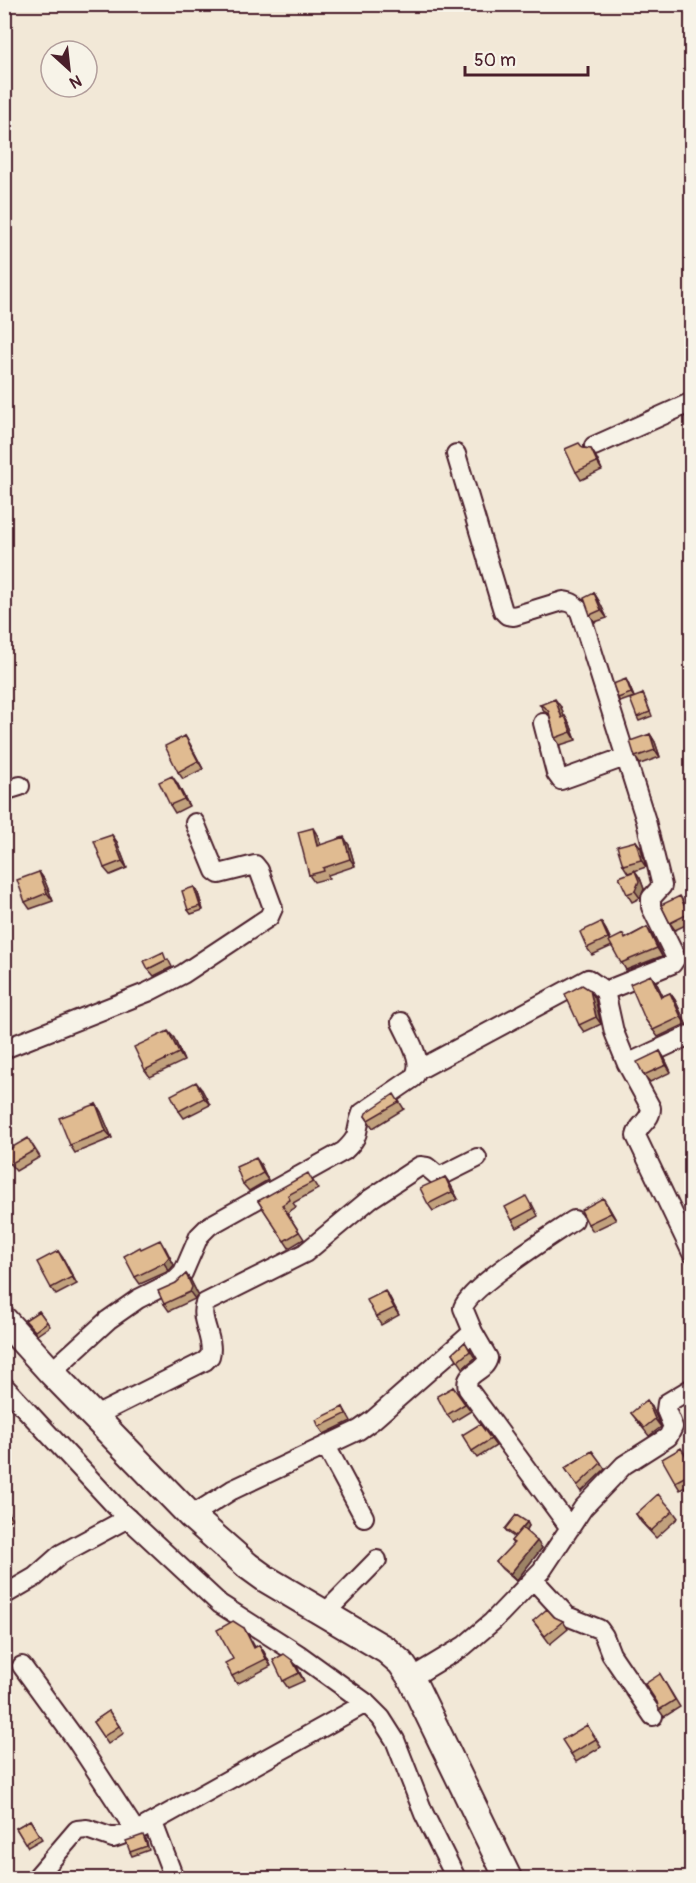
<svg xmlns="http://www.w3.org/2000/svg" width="696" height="1883" font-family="Pangolin,sans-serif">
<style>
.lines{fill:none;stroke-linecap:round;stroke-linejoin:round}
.minor-casing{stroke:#4a1f2b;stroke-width:22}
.secondary-casing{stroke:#4a1f2b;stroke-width:30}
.minor{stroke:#f7f3e8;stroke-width:18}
.secondary{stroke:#f7f3e8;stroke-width:26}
.wall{fill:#c1a17d;stroke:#4a1f2b;stroke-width:1.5}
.shaded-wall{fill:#9d8366;stroke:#4a1f2b;stroke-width:1.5}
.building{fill:#e0bb91;stroke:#4a1f2b;stroke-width:1.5}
</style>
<rect width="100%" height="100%" fill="#f2e8d7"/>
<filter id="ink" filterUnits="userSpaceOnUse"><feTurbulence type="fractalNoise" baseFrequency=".0167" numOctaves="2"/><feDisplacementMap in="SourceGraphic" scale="12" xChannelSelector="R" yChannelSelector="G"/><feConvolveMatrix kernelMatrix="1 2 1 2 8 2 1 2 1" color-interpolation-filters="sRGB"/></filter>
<g filter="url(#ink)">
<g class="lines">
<defs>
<path id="minor" d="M 594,446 L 692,402
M 456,454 L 503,611 L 507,615 L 514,616 L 563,601 C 572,602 575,604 580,612 L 646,821 L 662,886 L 651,898 L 651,907 L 676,958 L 672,964 L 605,991 L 614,1032 L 627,1064 L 651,1108 C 651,1121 638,1124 636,1136 L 692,1253
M 543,723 L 556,773 L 561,780 L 625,757
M 4,791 L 20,786
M 4,1049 L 148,992 L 183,974 L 269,917 L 273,908 L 259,870 L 255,865 L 219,874 L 215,871 L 195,823
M 627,1064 L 692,1034
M 419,1067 L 420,1069 L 588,979 L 605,991
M 473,1332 L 488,1358 C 485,1373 463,1372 468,1389 L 570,1528
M 51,1372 L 108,1320 L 138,1299 L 176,1280 L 183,1273 L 199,1236 L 209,1226 L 344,1151 C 363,1133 354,1132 362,1113 L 413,1078 C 426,1064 408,1038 401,1022
M 4,1386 L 119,1510 L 220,1604 L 298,1654 L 366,1703 L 381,1718 L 395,1740 L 424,1814 L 456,1878
M 95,1416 L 205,1361 L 210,1356 C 215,1339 198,1319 205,1303 L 305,1253 L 370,1199 L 420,1166 L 427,1167 L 439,1177 L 477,1158
M 326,1446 L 364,1517
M 191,1516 L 232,1490 L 359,1430 L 373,1420 L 473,1332 L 463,1308 C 470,1286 552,1235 574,1220
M 533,1579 L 567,1616 L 599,1629 L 604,1636 L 611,1654 L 653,1716
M 4,1595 L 35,1577 L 61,1554 L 128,1518
M 324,1614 L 377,1560
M 22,1666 L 76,1740 L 135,1830
M 411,1678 L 464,1646 L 492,1622 L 542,1570 L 583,1508 L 606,1484 L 624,1465 L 668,1437 L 673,1427 L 666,1410 L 667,1403 L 692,1388
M 153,1823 L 174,1878
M 36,1878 L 77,1830 L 87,1829 L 113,1838 L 142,1828 L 366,1703"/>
<path id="secondary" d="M 4,1320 L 51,1372 L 191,1516 L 248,1566 L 266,1579 L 386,1650 L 401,1663 L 411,1678 L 508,1878"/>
</defs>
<use href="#minor" class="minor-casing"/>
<use href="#secondary" class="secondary-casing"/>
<use href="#minor" class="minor"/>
<use href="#secondary" class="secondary"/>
</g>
<path class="wall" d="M 583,448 L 591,449 L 596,457 L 602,470 L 581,480 L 576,472 Z
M 594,593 L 599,601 L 607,618 L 595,622 L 590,615 Z
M 628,683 L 634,697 L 620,702 L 618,698 Z
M 643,694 L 645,698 L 652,716 L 639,721 L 637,717 Z
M 540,705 L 561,707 L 564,717 L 570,724 L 576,740 L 560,745 L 555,738 L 549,714 L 545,712 Z
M 650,734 L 655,742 L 660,757 L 640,764 L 635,757 Z
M 185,736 L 190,744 L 203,769 L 183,779 L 178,772 Z
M 177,783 L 189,806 L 175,813 L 170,805 Z
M 112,835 L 117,842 L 127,868 L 110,875 L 104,868 Z
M 318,836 L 320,845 L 349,845 L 355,866 L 328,875 L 329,878 L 314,882 L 309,875 Z
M 636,841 L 641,848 L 646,867 L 628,873 L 623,865 Z
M 635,871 L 640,878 L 644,889 L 640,898 L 632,902 L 627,894 Z
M 39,872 L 44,879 L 53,901 L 30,909 L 25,902 Z
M 194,887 L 197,890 L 203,910 L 191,914 L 188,910 Z
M 685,904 L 692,918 L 692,922 L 675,930 L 670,923 Z
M 601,922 L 606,930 L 611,940 L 626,938 L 647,927 L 652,935 L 662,956 L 626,970 L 612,946 L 592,955 L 587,948 Z
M 168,959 L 172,967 L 154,976 L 148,969 Z
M 656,982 L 663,996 L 670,993 L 675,1000 L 686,1024 L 658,1037 L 645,1019 Z
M 590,990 L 595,998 L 601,1024 L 584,1032 L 579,1025 Z
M 174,1038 L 184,1061 L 150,1077 L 145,1070 Z
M 660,1051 L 665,1059 L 671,1072 L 650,1082 L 644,1075 Z
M 202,1090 L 210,1105 L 184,1118 L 179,1111 Z
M 399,1101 L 404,1109 L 373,1128 L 365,1116 Z
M 96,1104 L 101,1112 L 112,1138 L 75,1153 L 70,1145 Z
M 33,1146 L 40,1157 L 16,1171 L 10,1164 Z
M 261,1165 L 268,1180 L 249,1191 L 243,1184 Z
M 445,1177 L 450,1184 L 458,1199 L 433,1211 L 428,1204 Z
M 313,1181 L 318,1189 L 293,1203 L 296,1207 L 287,1213 L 304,1239 L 289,1248 L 258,1201 Z
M 532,1204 L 538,1216 L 517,1228 L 512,1220 Z
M 608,1206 L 616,1220 L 593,1231 L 588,1224 Z
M 165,1247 L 174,1265 L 169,1271 L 140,1284 L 135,1277 L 141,1249 Z
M 58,1251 L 77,1284 L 56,1295 L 51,1288 Z
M 186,1274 L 191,1281 L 198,1295 L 195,1299 L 169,1311 L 164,1304 L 176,1283 Z
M 390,1298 L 399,1315 L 381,1325 L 376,1317 Z
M 39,1311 L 50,1326 L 37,1335 L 25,1320 Z
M 465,1342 L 475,1358 L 463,1368 L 453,1353 Z
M 453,1387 L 471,1411 L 453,1422 L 447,1415 Z
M 343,1407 L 351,1421 L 324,1434 L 319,1427 Z
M 652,1407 L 661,1427 L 649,1436 L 631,1413 Z
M 480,1424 L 496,1446 L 477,1458 L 472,1451 Z
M 592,1451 L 605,1469 L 581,1492 L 565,1468 Z
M 687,1455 L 692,1463 L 692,1483 L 680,1490 L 675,1482 Z
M 4,1504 L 12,1519 L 4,1523 Z
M 673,1511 L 678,1518 L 656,1538 L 641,1522 L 636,1514 Z
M 527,1522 L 529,1526 L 526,1531 L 542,1548 L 516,1581 L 502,1569 L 496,1562 L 513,1544 L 511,1541 L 514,1537 L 508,1533 L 505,1529 Z
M 554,1617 L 563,1621 L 568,1629 L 550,1644 L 533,1621 Z
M 244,1628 L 255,1647 L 259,1645 L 264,1652 L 271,1666 L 237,1684 L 232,1676 L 233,1659 Z
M 297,1667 L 304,1681 L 288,1688 L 283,1681 Z
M 660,1674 L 680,1707 L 664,1717 L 659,1710 Z
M 109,1711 L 124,1733 L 108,1744 L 93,1722 Z
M 587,1725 L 601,1747 L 576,1762 L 571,1754 Z
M 30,1820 L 42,1839 L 28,1847 L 16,1828 Z
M 146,1839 L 149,1850 L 132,1856 L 130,1852 Z"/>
<path class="shaded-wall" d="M 591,449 L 596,457 L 602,470 L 597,462 Z
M 594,593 L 599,601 L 607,618 L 601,610 Z
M 626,679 L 628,683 L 634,697 L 631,693 Z
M 555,699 L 561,707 L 567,725 L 562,718 Z
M 565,716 L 570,724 L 576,740 L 571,732 Z
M 650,734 L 655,742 L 660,757 L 655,750 Z
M 185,736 L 190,744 L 203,769 L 198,761 Z
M 172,776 L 177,783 L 189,806 L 184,799 Z
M 313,828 L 318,836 L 323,853 L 317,846 Z
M 112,835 L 117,842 L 127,868 L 122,861 Z
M 344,837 L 349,845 L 355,866 L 350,859 Z
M 636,841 L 641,848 L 646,867 L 641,860 Z
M 635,871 L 640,878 L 644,889 L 640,898 L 635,891 Z
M 39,872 L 44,879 L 53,901 L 47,893 Z
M 194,887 L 197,890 L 203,910 L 200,906 Z
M 680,896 L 685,904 L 692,919 L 688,914 Z
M 601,922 L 606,930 L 613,945 L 608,938 Z
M 647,927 L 652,935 L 662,956 L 657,948 Z
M 651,975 L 656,982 L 666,1004 L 661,997 Z
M 590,990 L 595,998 L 601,1024 L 596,1017 Z
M 670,993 L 675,1000 L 686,1024 L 681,1017 Z
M 168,1031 L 174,1038 L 184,1061 L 179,1053 Z
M 660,1051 L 665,1059 L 671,1072 L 666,1065 Z
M 196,1082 L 202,1090 L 210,1105 L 204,1098 Z
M 96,1104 L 101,1112 L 112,1138 L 106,1131 Z
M 256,1158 L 261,1165 L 268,1180 L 263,1173 Z
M 445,1177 L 450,1184 L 458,1199 L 452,1192 Z
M 603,1198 L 608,1206 L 616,1220 L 611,1213 Z
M 160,1240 L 174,1265 L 169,1271 L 164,1263 Z
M 58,1251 L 63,1258 L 77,1284 L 72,1277 Z
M 186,1274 L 191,1281 L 198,1295 L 195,1299 L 190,1292 Z
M 385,1291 L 390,1298 L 399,1315 L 394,1308 Z
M 647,1400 L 652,1407 L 661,1427 L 655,1419 Z
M 4,1504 L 12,1519 L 7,1512 L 4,1507 Z
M 527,1522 L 529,1526 L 519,1541 L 516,1537 Z
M 537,1541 L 542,1548 L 516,1581 L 510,1574 Z
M 259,1645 L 264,1652 L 271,1666 L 266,1659 Z
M 292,1660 L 297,1667 L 304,1681 L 299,1673 Z"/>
<path class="building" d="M 579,443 L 583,448 L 591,449 L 597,462 L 576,472 L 565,449 Z
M 594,593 L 601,610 L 590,615 L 584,598 Z
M 626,679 L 631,693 L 618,698 L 613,684 Z
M 643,694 L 650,712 L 637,717 L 630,699 Z
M 555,699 L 562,718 L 565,716 L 571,732 L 555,738 L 549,712 L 545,707 L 540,705 Z
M 650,734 L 655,750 L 635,757 L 630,741 Z
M 185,736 L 198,761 L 178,772 L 165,746 Z
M 172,776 L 184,799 L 170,805 L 159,782 Z
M 313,828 L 317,846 L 344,837 L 350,859 L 323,868 L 324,871 L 309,875 L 298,832 Z
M 112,835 L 122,861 L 104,868 L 94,841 Z
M 636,841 L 641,860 L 623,865 L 617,846 Z
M 635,871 L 639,881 L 635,891 L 627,894 L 619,877 Z
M 39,872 L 47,893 L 25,902 L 17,880 Z
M 194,887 L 200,906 L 188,910 L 182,891 Z
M 680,896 L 688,914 L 670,923 L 661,905 Z
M 601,922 L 608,938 L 587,948 L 580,932 Z
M 647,927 L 657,948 L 621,963 L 609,941 L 623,934 L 625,939 Z
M 163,952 L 166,960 L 148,969 L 144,961 Z
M 651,975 L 661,997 L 670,993 L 681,1017 L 653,1030 L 645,1019 L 630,984 Z
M 582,985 L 590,990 L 596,1017 L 579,1025 L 565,994 Z
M 168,1031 L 179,1053 L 145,1070 L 134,1047 Z
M 660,1051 L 666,1065 L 644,1075 L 637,1062 Z
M 196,1082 L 204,1098 L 179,1111 L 171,1095 Z
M 394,1094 L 399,1102 L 368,1120 L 365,1116 L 366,1113 Z
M 96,1104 L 106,1131 L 70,1145 L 59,1118 Z
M 28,1138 L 35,1150 L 10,1164 L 4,1152 Z
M 256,1158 L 263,1173 L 243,1184 L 236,1167 Z
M 308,1173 L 313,1182 L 288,1195 L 290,1200 L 282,1205 L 299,1232 L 284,1241 L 258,1201 Z
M 445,1177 L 452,1192 L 428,1204 L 420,1188 Z
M 526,1196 L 533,1209 L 512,1220 L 505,1207 Z
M 603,1198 L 611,1213 L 588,1224 L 581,1210 Z
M 160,1240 L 169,1257 L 164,1263 L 135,1277 L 124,1256 L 140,1247 L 141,1249 Z
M 58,1251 L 72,1277 L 51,1288 L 37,1262 Z
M 186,1274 L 192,1287 L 190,1292 L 164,1304 L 158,1291 L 176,1283 Z
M 385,1291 L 394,1308 L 376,1317 L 367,1300 Z
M 39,1311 L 47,1322 L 35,1331 L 25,1320 Z
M 465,1342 L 470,1351 L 458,1361 L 453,1353 Z
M 453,1387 L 465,1404 L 447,1415 L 437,1396 Z
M 647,1400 L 655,1419 L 644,1428 L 631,1413 Z
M 343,1407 L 346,1414 L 319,1427 L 316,1420 Z
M 480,1424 L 491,1439 L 472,1451 L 462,1435 Z
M 681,1448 L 692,1465 L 692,1473 L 675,1482 L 662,1459 Z
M 592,1451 L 601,1463 L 577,1486 L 565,1468 Z
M 658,1494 L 673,1511 L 651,1531 L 636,1514 Z
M 516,1515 L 527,1522 L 515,1536 L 505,1529 Z
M 522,1528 L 537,1541 L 510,1574 L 496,1562 L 514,1543 L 511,1541 Z
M 547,1609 L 554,1617 L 563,1621 L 545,1636 L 533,1621 Z
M 233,1621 L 244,1628 L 254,1648 L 259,1645 L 266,1659 L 232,1676 L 225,1663 L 233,1659 L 217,1630 Z
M 284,1654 L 292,1660 L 299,1673 L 283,1681 L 273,1660 Z
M 660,1674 L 675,1700 L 659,1710 L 657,1702 L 645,1684 Z
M 109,1711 L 119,1726 L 103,1737 L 93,1722 Z
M 587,1725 L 596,1739 L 571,1754 L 562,1740 Z
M 30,1820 L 39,1835 L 25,1843 L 16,1828 Z
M 143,1835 L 147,1846 L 130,1852 L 126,1841 Z"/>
</g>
<rect width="696" height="1883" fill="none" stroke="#f7f3e8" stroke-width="24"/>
<rect x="12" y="12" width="672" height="1859" fill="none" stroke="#4a1f2b" stroke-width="2" filter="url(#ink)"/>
<g transform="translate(69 69) rotate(153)"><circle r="28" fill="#f7f3e8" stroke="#b29e9c" stroke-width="1.5"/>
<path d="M0-4.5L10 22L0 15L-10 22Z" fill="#4a1f2b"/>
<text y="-9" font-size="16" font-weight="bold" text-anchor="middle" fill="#4a1f2b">N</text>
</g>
<path d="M465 66v9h123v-9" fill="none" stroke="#4a1f2b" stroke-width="3"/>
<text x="474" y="66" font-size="18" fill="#4a1f2b" stroke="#f7f3e8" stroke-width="4.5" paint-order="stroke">50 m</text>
</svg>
